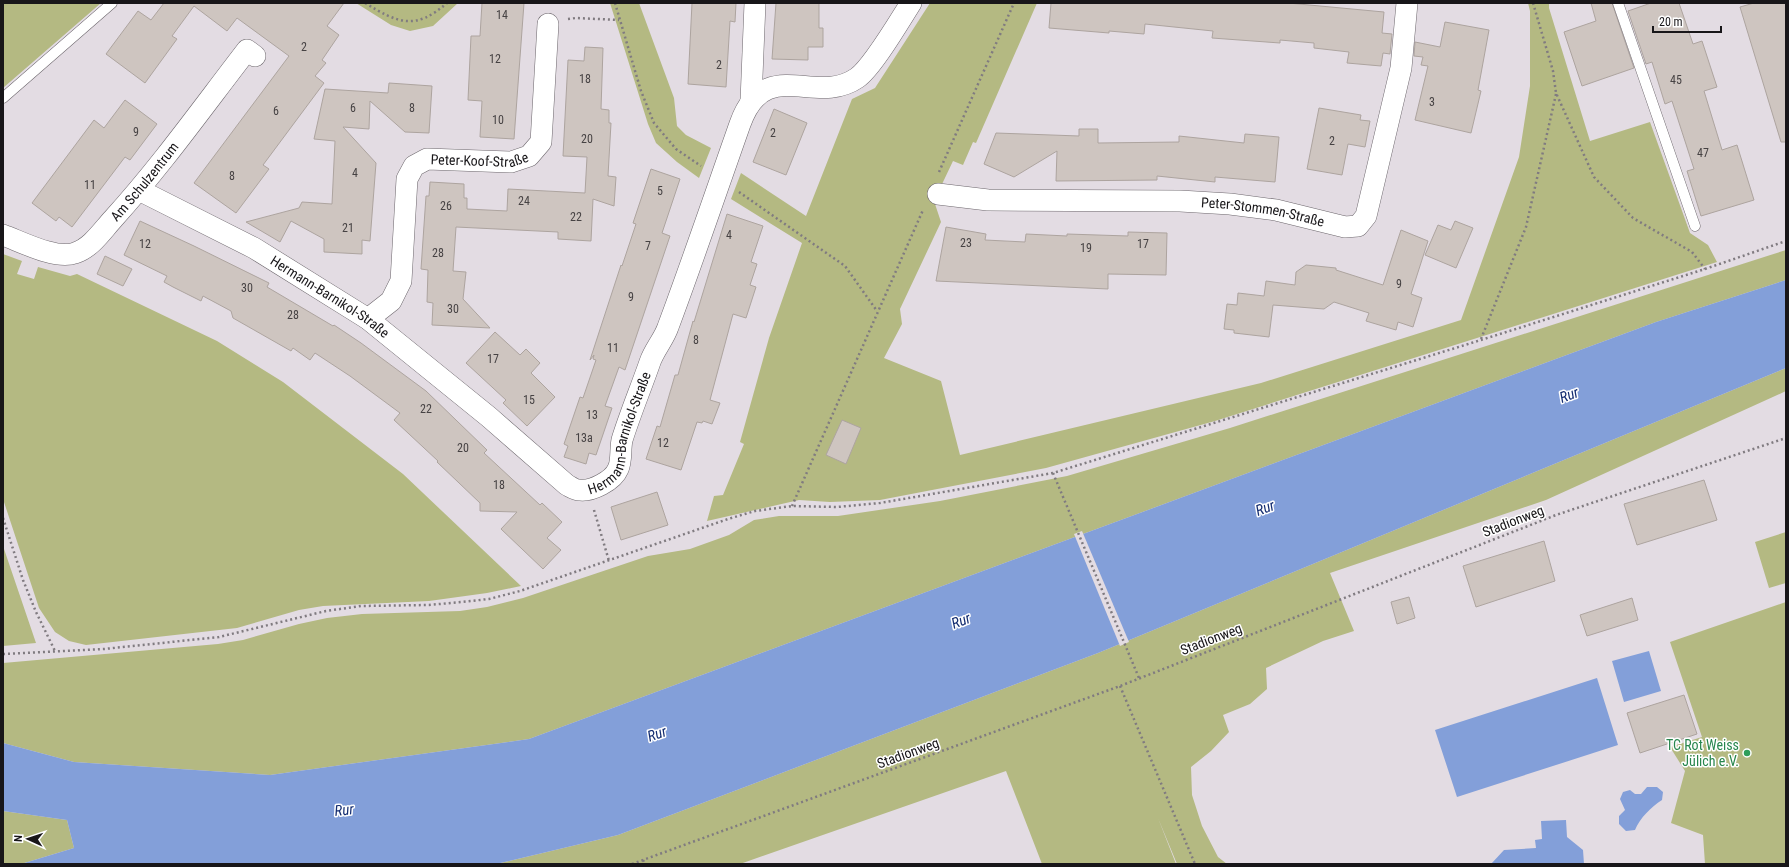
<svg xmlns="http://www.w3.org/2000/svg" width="1789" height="867" font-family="'Roboto Condensed',sans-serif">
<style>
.green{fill:#b4b982}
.water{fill:#839fd9}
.pier{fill:#e3dce3}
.building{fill:#cec5c0;stroke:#ada49f}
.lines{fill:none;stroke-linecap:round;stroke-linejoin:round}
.service-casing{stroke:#6d676d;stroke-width:11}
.minor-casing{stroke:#6d676d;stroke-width:22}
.path{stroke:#807b80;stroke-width:2.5;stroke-dasharray:2 3;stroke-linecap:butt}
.service{stroke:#fff;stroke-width:10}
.minor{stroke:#fff;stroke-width:21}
.leisure-dot{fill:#2e9e5b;stroke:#fff;stroke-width:1.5}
.labels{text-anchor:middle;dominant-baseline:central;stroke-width:3;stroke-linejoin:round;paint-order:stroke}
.number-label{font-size:12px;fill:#464243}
.street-label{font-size:14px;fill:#181619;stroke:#fff}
.leisure-label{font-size:14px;fill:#27864d;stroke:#fff;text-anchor:end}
.water-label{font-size:15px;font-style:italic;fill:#142d71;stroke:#fff}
</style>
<rect width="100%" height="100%" fill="#e3dce3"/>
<path class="green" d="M 3,3 L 101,3 L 3,88 Z
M 356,3 L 458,3 L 433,26 L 410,31 L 391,25 Z
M 610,3 L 639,3 L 674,98 L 677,126 L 686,135 L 711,148 L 699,178 L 677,162 L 656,143 L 648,124 Z
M 930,3 L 1037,3 L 976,143 L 973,142 L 963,165 L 953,161 L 934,201 L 941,222 L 900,309 L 902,324 L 884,358 L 941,381 L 960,455 L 1261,383 L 1461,320 L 1519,157 L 1530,86 L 1530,11 L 1528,3 L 1549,3 L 1549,8 L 1590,141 L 1650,122 L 1690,233 L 1708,245 L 1717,262 L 1215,421 L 1046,468 L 880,500 L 830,502 L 799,500 L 707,521 L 714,496 L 723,495 L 744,444 L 740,442 L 769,338 L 802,243 L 731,199 L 741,173 L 806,216 L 852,99 L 875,88 Z
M 1786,250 L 1786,280 L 1656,322 L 529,739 L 270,775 L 74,762 L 3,743 L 3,663 L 218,644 L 243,640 L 299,624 L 327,618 L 362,614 L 460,611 L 487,607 L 523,598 L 648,556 L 690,549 L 729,535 L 754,520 L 779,516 L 838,516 L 940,501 L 1067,476 L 1230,428 Z
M 3,254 L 22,261 L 17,274 L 34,279 L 38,267 L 70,276 L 77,274 L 217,341 L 283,382 L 403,474 L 521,586 L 487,593 L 429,601 L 323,606 L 299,610 L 237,628 L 86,645 L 69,641 L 55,632 L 39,608 L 3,499 Z
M 1786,368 L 1786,391 L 1546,500 L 1330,573 L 1354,631 L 1323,641 L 1266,668 L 1267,689 L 1250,704 L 1223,715 L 1229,732 L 1211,751 L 1191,767 L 1192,795 L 1202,826 L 1218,857 L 1227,864 L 1177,864 L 1158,818 L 1176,864 L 1042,864 L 1006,771 L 740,864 L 496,864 L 618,835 L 1098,653 Z
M 1786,532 L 1786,583 L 1769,588 L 1755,542 Z
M 3,546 L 36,643 L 3,646 Z
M 1786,602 L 1786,864 L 1705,864 L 1703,835 L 1671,823 L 1685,771 L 1670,747 L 1702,737 L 1670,642 Z
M 3,811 L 67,820 L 74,848 L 21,864 L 3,864 Z"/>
<path class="water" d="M 1786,280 L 1786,368 L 1098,653 L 618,835 L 496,864 L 21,864 L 74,848 L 67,820 L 3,811 L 3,743 L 74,762 L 270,775 L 529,739 L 1656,322 Z
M 1649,651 L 1661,691 L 1624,702 L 1612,661 Z
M 1597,678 L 1618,745 L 1457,797 L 1435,730 Z
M 1647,787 L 1657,787 L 1663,792 L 1662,800 C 1651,807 1640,818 1635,830 L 1626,831 L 1619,824 L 1619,816 L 1625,810 L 1620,799 L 1623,792 L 1630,790 L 1635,794 L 1641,794 Z
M 1566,820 L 1567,837 L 1583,850 L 1584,864 L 1491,864 L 1504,850 L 1536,848 L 1535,840 L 1542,839 L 1541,821 Z"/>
<path class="pier" d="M 1082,531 L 1129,642 L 1120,646 L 1074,534 Z"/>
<path class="building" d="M 164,3 L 344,3 L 327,26 L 339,35 L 322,60 L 326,63 L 315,76 L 324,83 L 263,165 L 269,169 L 236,213 L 194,183 L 289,56 L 237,18 L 227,31 L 194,6 L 172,36 L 177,39 L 145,83 L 106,54 L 138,11 L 151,20 Z
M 482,3 L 524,3 L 514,139 L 480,137 L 482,101 L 468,100 L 471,36 L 480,36 Z
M 692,3 L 736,3 L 735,22 L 730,21 L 726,87 L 688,84 Z
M 776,3 L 819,3 L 819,28 L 823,28 L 823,47 L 808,47 L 808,60 L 772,59 Z
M 1051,3 L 1288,3 L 1384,12 L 1382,33 L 1392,34 L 1390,54 L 1383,53 L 1381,66 L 1347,63 L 1349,52 L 1314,48 L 1314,43 L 1280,40 L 1280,43 L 1212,38 L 1213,31 L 1145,24 L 1144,34 L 1109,31 L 1109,33 L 1049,28 Z
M 1591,3 L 1612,3 L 1634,68 L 1582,86 L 1564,32 L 1596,21 Z
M 1651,3 L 1679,3 L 1693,44 L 1702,41 L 1717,87 L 1704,91 L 1722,150 L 1737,145 L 1754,200 L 1701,216 L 1687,171 L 1694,169 L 1672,101 L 1665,104 L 1652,62 L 1646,64 L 1628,11 Z
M 1754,3 L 1786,3 L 1786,142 L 1781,142 L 1740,7 Z
M 1445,22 L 1489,30 L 1478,90 L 1481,91 L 1471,133 L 1415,120 L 1428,66 L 1421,65 L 1423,57 L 1414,56 L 1415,42 L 1440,47 Z
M 585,47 L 603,48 L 601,109 L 609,110 L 609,123 L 611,123 L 608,176 L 616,177 L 614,206 L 593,199 L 591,241 L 558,239 L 558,232 L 456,227 L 453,271 L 466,272 L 463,299 L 490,328 L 432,325 L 433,303 L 427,302 L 428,270 L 421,269 L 426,196 L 429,196 L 430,182 L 464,184 L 464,198 L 467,198 L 467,209 L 507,211 L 508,189 L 585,193 L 587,157 L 563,156 L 568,60 L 584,61 Z
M 389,83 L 432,86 L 429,133 L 405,132 L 370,101 L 369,129 L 343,127 L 376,163 L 370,241 L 362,240 L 362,254 L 324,252 L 324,239 L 291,221 L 280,242 L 246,222 L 299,208 L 302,202 L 332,204 L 335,141 L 314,139 L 325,89 L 388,93 Z
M 125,100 L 157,124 L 130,160 L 125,157 L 72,227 L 59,217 L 56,221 L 32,203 L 94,120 L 104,128 Z
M 1319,108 L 1361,115 L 1360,120 L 1370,121 L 1365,147 L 1348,144 L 1342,175 L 1307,169 Z
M 774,109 L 807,123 L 786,175 L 753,162 Z
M 1079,129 L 1098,129 L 1098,143 L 1179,142 L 1179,136 L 1244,143 L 1245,134 L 1279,137 L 1275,182 L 1215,177 L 1215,182 L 1157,176 L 1157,180 L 1056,181 L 1057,151 L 1014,177 L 984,164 L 996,133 L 1079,136 Z
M 651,169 L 680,179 L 662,233 L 670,236 L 625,370 L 619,367 L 605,406 L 612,408 L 596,455 L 589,453 L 586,464 L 564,457 L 568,446 L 564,444 L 580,397 L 583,398 L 596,360 L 593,359 L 594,355 L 590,360 L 621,265 L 622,266 L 636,224 L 633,223 Z
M 727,214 L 763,226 L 751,262 L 757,264 L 750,285 L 756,287 L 746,318 L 733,314 L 710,400 L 720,403 L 712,424 L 703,421 L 702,423 L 697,422 L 681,470 L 646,459 L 657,426 L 660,427 L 675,375 L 678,375 L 693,321 L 694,322 Z
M 140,221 L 194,246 L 269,283 L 267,287 L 333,326 L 334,325 L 361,343 L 426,391 L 487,450 L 484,453 L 540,505 L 542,503 L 562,522 L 547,538 L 561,550 L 543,569 L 501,529 L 517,512 L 480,511 L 480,503 L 437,462 L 438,461 L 394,420 L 400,413 L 350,376 L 315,353 L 310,360 L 293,348 L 291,351 L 233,318 L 231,311 L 203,296 L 201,301 L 173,287 L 164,282 L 167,276 L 124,255 Z
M 1455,221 L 1473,228 L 1456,268 L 1425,255 L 1438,225 L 1451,230 Z
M 946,227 L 986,234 L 985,240 L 1025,242 L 1026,234 L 1067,236 L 1067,234 L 1128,236 L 1128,232 L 1167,233 L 1166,275 L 1108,274 L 1108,289 L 936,281 Z
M 1401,230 L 1428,241 L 1411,294 L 1422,298 L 1413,327 L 1398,322 L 1396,330 L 1366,321 L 1369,313 L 1334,302 L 1324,309 L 1273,305 L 1269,337 L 1234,333 L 1234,330 L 1224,329 L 1227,304 L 1237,305 L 1238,293 L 1264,296 L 1266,281 L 1295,285 L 1296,272 L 1306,265 L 1336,268 L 1336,270 L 1383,285 Z
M 105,256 L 132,269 L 123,286 L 97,274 Z
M 495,332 L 520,355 L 526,349 L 540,363 L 531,373 L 555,397 L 527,426 L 503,403 L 506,400 L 466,363 Z
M 842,420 L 861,428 L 846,464 L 826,455 Z
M 1704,480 L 1717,520 L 1637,545 L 1624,504 Z
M 657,492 L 668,525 L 621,540 L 611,507 Z
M 1544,541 L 1555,581 L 1476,607 L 1463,566 Z
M 1409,597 L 1415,618 L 1397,624 L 1391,602 Z
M 1632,598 L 1638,620 L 1587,636 L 1580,615 Z
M 1684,695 L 1697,734 L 1640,753 L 1627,713 Z"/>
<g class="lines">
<defs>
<path id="service" d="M 1618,3 L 1695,226
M 3,98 L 112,3"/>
<g id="minor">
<path d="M 751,101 L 755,3"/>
<path id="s1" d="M 139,190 L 254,248 L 368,319 L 489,417 L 567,485 C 571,487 575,490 579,490 C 591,492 613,481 618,469 C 622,461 620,449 622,440 C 630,414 641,388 650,362 C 654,350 664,339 668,327 C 693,260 716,192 740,124 C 765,54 815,107 857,78 C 872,68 900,20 911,3"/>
<path id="s2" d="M 938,194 L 988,200 L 1180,201 L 1230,204 L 1276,210 L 1345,227 L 1358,226 L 1366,216 L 1401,68 L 1407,3"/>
<path id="s3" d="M 3,235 C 22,242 56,260 75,253 C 91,248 102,231 113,219 C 161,166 203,107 247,50 L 255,56"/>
<path id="s4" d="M 368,319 L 391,301 L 401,281 L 407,179 L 414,166 L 427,159 L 511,162 L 529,156 L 541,142 L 548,24"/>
</g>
</defs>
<use href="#service" class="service-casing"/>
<use href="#minor" class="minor-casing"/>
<path class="path" d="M 365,3 C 398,23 415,31 447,3
M 615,3 L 641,91 L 654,123 L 676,149 L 701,166
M 1533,3 L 1553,71 L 1556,93 L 1594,177 L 1633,218 L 1692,252 L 1705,269
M 568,19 L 576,18 L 619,20
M 939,172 L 1014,3
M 739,192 L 845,266 L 877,311
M 1481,339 L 1526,227 L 1556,94
M 1053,473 L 1139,678
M 792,506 L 923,210
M 594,510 L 609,561
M 3,518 L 23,580 L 36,612 L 55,651
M 3,654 L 104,649 L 219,637 L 326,611 L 361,606 L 429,605 L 461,602 L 489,599 L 520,591 L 728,519 L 755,511 L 792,506 L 837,507 L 880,503 L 1053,473 L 1481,340 L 1705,269 L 1786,241
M 1120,686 L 1195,864
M 643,860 L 645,864
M 632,864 L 1120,686 L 1556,515 L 1786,438"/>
<use href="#service" class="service"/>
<use href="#minor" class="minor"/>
</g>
<circle class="leisure-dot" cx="1747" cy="753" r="4"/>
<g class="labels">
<g class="number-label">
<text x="502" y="15">14</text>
<text x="304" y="47">2</text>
<text x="495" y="59">12</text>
<text x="719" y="65">2</text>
<text x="585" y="79">18</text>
<text x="1676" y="80">45</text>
<text x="1432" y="102">3</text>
<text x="353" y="108">6</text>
<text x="412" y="108">8</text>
<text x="276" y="111">6</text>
<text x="498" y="120">10</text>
<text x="136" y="132">9</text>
<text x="773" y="133">2</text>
<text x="587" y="139">20</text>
<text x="1332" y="141">2</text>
<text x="1703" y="153">47</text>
<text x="355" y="173">4</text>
<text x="232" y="176">8</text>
<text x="90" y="185">11</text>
<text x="660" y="191">5</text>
<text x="524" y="201">24</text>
<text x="446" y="206">26</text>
<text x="576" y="217">22</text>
<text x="348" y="228">21</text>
<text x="729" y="235">4</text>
<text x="966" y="243">23</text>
<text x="145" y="244">12</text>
<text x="1143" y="244">17</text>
<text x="648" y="246">7</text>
<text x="1086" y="248">19</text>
<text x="438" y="253">28</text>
<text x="1399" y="284">9</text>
<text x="247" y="288">30</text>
<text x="631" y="297">9</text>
<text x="453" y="309">30</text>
<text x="293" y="315">28</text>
<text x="696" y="340">8</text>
<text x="613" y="348">11</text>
<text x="493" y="359">17</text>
<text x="529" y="400">15</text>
<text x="426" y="409">22</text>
<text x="592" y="415">13</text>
<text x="584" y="438">13a</text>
<text x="663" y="443">12</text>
<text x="463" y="448">20</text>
<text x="499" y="485">18</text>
</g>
<g class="street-label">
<text stroke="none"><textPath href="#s4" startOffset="236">Peter-Koof-Straße</textPath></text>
<text stroke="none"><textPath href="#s3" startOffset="176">Am Schulzentrum</textPath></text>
<text stroke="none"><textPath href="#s2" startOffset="326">Peter-Stommen-Straße</textPath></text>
<text stroke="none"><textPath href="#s1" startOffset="219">Hermann-Barnikol-Straße</textPath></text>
<text stroke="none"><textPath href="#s1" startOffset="614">Hermann-Barnikol-Straße</textPath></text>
<text transform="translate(1513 521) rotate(-21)">Stadionweg</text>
<text transform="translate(1211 639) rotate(-21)">Stadionweg</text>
<text transform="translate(908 753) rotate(-20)">Stadionweg</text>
</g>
<g class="leisure-label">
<text x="1739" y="745">TC Rot Weiss<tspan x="1739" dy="16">Jülich e.V.</tspan></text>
</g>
<g class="water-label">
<text transform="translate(1569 395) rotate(-20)">Rur</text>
<text transform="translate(1265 508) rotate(-20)">Rur</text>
<text transform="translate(961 621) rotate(-21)">Rur</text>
<text transform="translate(657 734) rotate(-19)">Rur</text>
<text transform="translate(344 810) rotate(-6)">Rur</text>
</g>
</g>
<rect width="1789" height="867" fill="none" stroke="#181619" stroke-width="8"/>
<g transform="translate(28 839) rotate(273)" stroke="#ffffff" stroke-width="3" paint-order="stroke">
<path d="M0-3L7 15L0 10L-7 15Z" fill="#181619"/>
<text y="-6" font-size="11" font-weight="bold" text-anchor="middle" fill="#181619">N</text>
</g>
<path d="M1653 26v6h68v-6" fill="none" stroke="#181619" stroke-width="2"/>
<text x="1659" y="26" font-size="12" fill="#181619" stroke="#ffffff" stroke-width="3" paint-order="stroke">20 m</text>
</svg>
